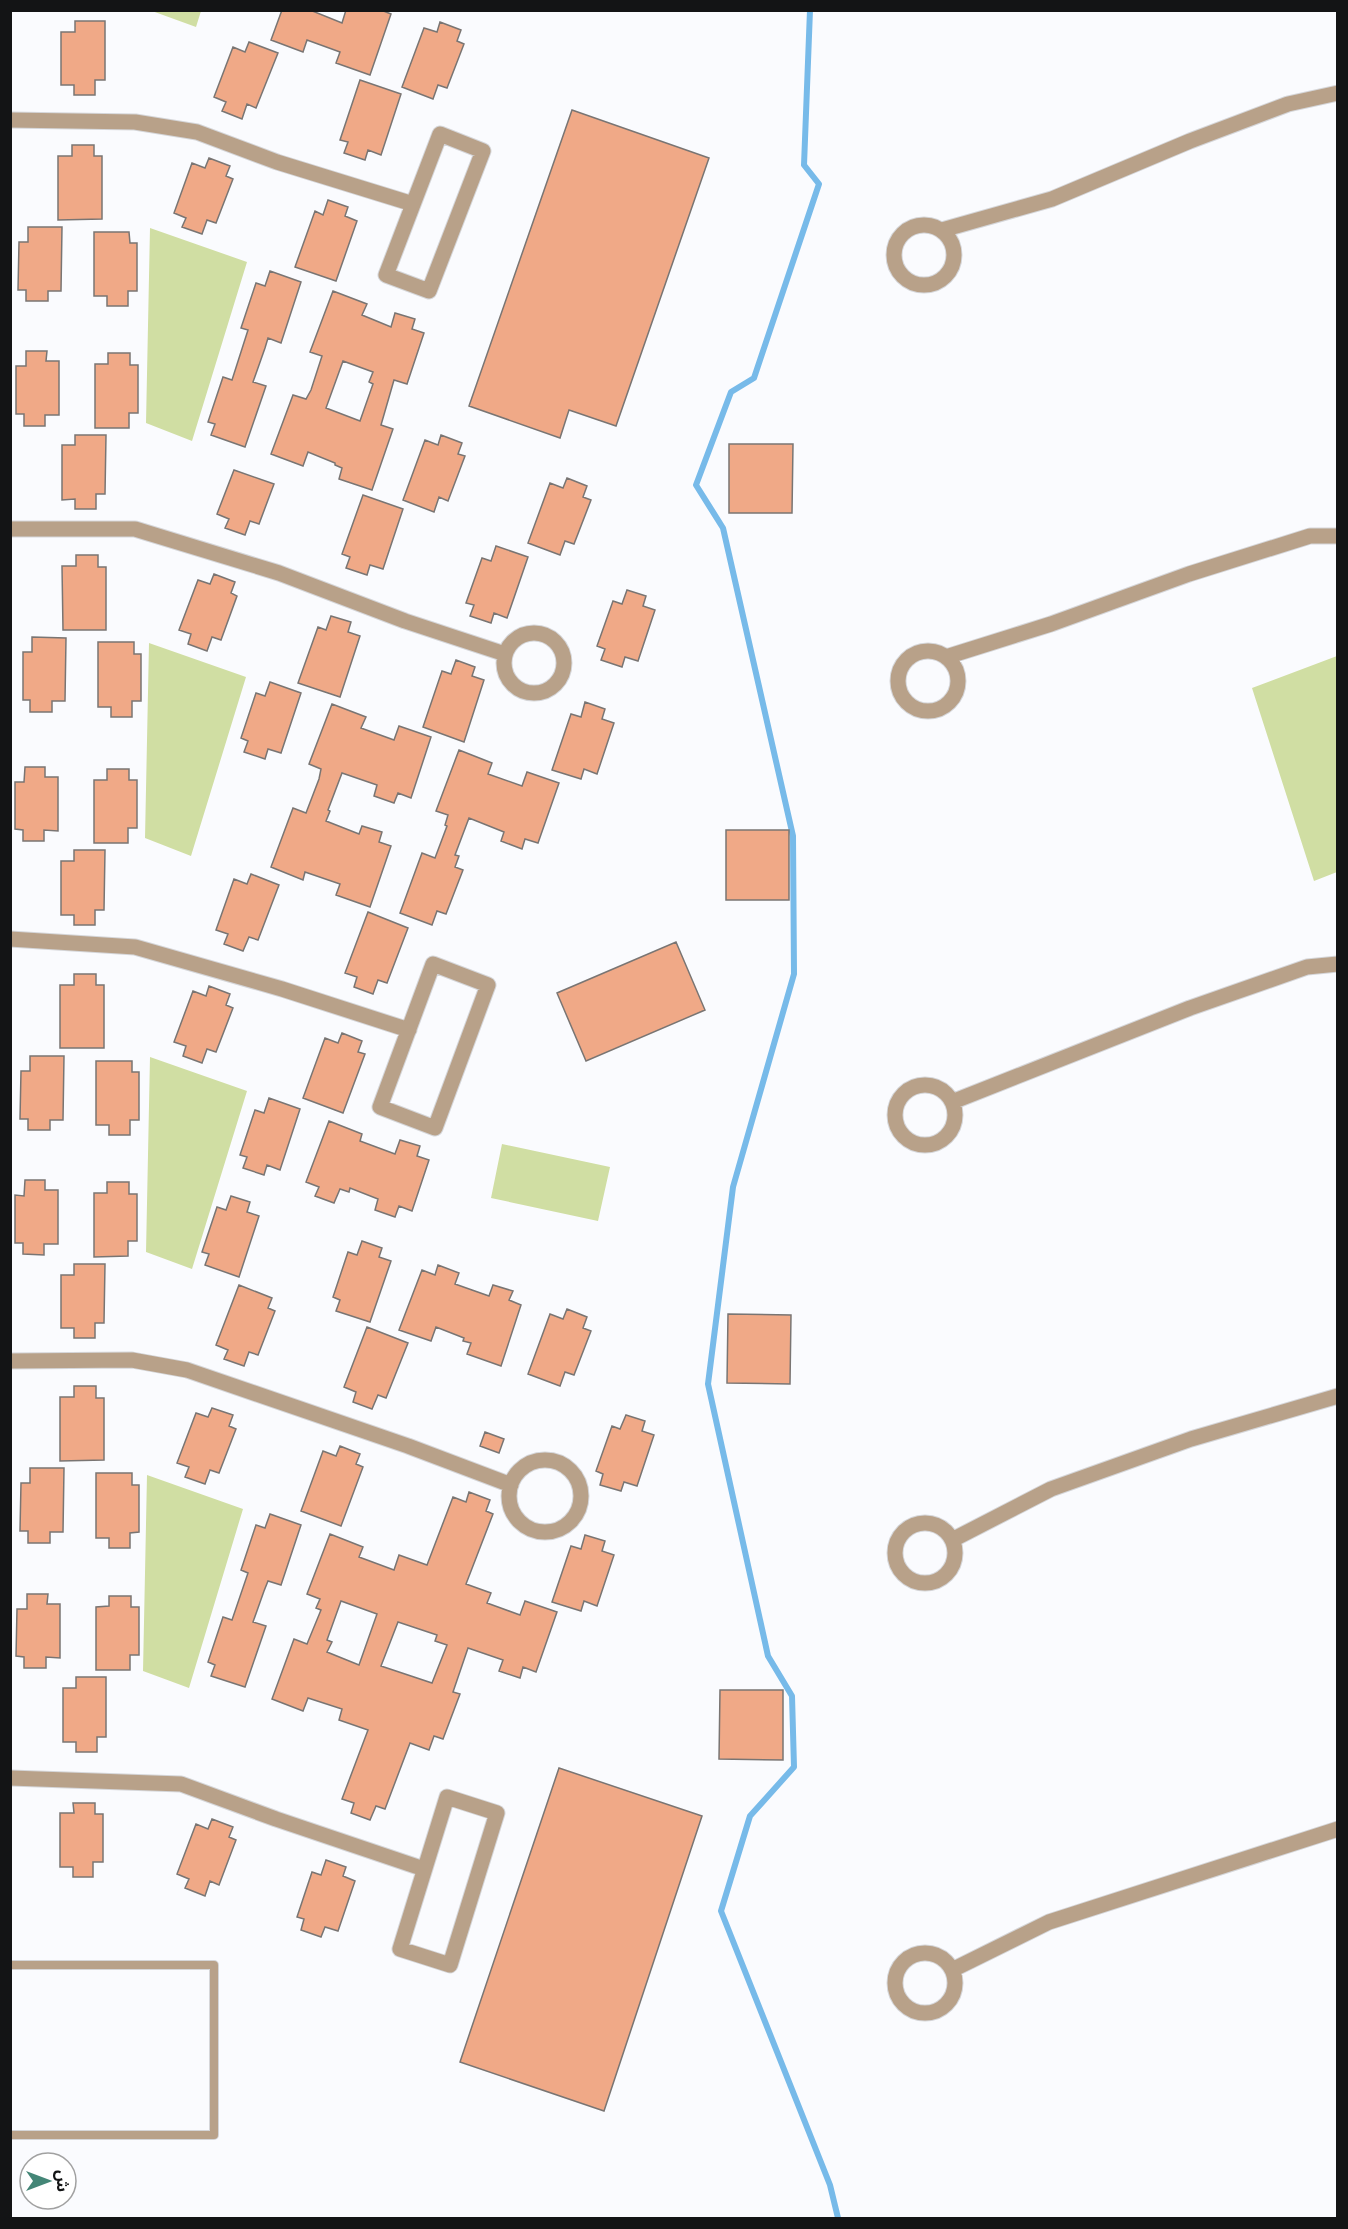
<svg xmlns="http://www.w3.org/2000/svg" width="1348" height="2229" font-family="'Alegreya Sans','Noto Sans Arabic',sans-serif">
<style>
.green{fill:#d0dea3}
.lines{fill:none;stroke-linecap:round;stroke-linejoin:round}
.stream{stroke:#77bae9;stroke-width:6}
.building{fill:#f0a987;stroke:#797573;stroke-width:1.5;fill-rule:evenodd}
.service-casing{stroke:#d5d6d9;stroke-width:10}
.minor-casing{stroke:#d5d6d9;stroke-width:17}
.service{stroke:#b8a189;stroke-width:8}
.minor{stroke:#b8a189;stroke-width:15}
</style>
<rect width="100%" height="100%" fill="#fafbfe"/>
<path class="green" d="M 152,11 L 201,10 L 201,11 L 196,27 Z
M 150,228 L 247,262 L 192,441 L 146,423 Z
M 149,643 L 246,677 L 191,856 L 145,838 Z
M 1337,656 L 1337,872 L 1314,881 L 1252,688 Z
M 150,1057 L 247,1091 L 192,1269 L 146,1252 Z
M 502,1144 L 610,1167 L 598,1221 L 491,1198 Z
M 147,1475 L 243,1509 L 189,1688 L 143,1671 Z"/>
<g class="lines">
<path class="stream" d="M 810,10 L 804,165 L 819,184 L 754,378 L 731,392 L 696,485 L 723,528 L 793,836 L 794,974 L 733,1187 L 708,1384 L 768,1656 L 792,1696 L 794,1767 L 750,1816 L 721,1911 L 830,2185 L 838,2218"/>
</g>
<path class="building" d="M 282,10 L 310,10 L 342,23 L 346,10 L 381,10 L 391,14 L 370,75 L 336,63 L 340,52 L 307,40 L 303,52 L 271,40 Z
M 75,21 L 105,21 L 105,80 L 95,80 L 95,95 L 74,95 L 74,85 L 61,85 L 61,32 L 75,32 Z
M 440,22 L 461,30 L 457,41 L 464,44 L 447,88 L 438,85 L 433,99 L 402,87 L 424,28 L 437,32 Z
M 249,42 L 278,53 L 256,108 L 247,104 L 242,119 L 222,111 L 226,102 L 214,97 L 233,47 L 245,52 Z
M 360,80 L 401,94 L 381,155 L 368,150 L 365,160 L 344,153 L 348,142 L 340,140 Z
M 572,110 L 709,158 L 616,426 L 569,410 L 560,438 L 469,406 Z
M 72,145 L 94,145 L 94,156 L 102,156 L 102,219 L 58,220 L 58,156 L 72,156 Z
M 209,158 L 230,166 L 226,176 L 233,179 L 216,223 L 207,220 L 202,234 L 182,227 L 186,218 L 174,213 L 192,163 L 205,168 Z
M 328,200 L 348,207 L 345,216 L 357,221 L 336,281 L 295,267 L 315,211 L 323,215 Z
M 28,227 L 62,227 L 61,291 L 48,291 L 48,301 L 26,301 L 26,290 L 18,290 L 19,242 L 28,242 Z
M 94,232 L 129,232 L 130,243 L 137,243 L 137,291 L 128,291 L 128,306 L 107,306 L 107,296 L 94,296 Z
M 270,271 L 301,282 L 281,343 L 268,338 L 265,348 L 253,382 L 266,386 L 245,447 L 211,435 L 215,424 L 208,422 L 223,377 L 232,380 L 248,330 L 241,328 L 256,283 L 265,286 Z
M 333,291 L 367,304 L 362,315 L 391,327 L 395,313 L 415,319 L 412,329 L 424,333 L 407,384 L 394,380 L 381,425 L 393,429 L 372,490 L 339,479 L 342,468 L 335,465 L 335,463 L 308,452 L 303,466 L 271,454 L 293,395 L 306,399 L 311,390 L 322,356 L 310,352 ZM 343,361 L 373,372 L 369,382 L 373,384 L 360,421 L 326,408 Z
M 26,351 L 47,351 L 46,361 L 59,361 L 59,415 L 45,415 L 45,426 L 24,426 L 24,414 L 16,414 L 16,366 L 26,366 Z
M 108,353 L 130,353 L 130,365 L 138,365 L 138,413 L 129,413 L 129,428 L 95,428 L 95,364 L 108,364 Z
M 75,435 L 106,435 L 105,494 L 96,494 L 96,509 L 75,509 L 75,499 L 62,500 L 62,445 L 75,445 Z
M 441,435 L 462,443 L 458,454 L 465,456 L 448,501 L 439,497 L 434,512 L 403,500 L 425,440 L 438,445 Z
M 729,444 L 793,444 L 792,513 L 729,513 Z
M 234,470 L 274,484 L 259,524 L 250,521 L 245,535 L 225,528 L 229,519 L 217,514 Z
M 567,478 L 587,486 L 583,497 L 591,500 L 574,544 L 565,541 L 560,555 L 528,543 L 550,483 L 563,488 Z
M 363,495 L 403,509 L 383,569 L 370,565 L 367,575 L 346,568 L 350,557 L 342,554 Z
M 496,546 L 528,557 L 507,618 L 494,613 L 491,623 L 470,616 L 474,605 L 466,603 L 482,558 L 491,561 Z
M 76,555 L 98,555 L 98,567 L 106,567 L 106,630 L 63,630 L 62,566 L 76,566 Z
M 214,574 L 235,582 L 231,593 L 237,596 L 221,640 L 212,637 L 207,651 L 188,644 L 191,634 L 179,630 L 198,580 L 210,584 Z
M 627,590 L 646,596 L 643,606 L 655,610 L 638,661 L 625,657 L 622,667 L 601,660 L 605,649 L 597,646 L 613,601 L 622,604 Z
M 331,616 L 351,622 L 348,632 L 360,636 L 340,697 L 298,683 L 318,627 L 326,630 Z
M 32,637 L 66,638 L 65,701 L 52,701 L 52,712 L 30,712 L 30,700 L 23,700 L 23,652 L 32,652 Z
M 98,642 L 134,642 L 134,654 L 141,654 L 141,701 L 132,701 L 132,717 L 111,717 L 111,707 L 98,707 Z
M 456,660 L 475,667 L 472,676 L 484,680 L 464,742 L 423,727 L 442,671 L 451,674 Z
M 270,682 L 301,693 L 281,753 L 268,749 L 265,759 L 244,752 L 248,741 L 241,738 L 256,693 L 265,696 Z
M 585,702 L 605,709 L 602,719 L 614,723 L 597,774 L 584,769 L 581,779 L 552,770 L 571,714 L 581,717 Z
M 332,704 L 366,717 L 361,728 L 394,740 L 399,726 L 431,737 L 411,798 L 398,793 L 394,803 L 374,796 L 377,785 L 342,773 L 328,810 L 330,811 L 326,821 L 359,834 L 362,826 L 382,832 L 379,842 L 391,846 L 370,907 L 336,895 L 340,884 L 305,872 L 303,880 L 271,867 L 293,808 L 306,813 L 319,779 L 321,769 L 309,764 Z
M 459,750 L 492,763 L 488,774 L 522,786 L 527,772 L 559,783 L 538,843 L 525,839 L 522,849 L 501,841 L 504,832 L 469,818 L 455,855 L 459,856 L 455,867 L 463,870 L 446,914 L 437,911 L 432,925 L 400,913 L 422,853 L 435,858 L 447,826 L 445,825 L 448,815 L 436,811 Z
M 25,767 L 45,767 L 45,777 L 58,777 L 58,831 L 44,830 L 44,841 L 23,841 L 23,830 L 15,829 L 15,782 L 24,782 Z
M 107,769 L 129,769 L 129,780 L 137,780 L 137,828 L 128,828 L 128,843 L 94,843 L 94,780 L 107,780 Z
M 726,830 L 789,830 L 789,900 L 726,900 Z
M 74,850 L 105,850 L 104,910 L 95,910 L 95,925 L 74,925 L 74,915 L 61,915 L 61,861 L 74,861 Z
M 251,874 L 279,885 L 258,940 L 249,937 L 243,951 L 224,944 L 228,934 L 216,930 L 234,879 L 247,884 Z
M 368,912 L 408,928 L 387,983 L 378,980 L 373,994 L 354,987 L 357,977 L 345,973 Z
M 676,942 L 705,1010 L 586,1061 L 557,993 Z
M 74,974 L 96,974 L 96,985 L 104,985 L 104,1048 L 60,1048 L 60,985 L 74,985 Z
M 209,986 L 230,994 L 226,1005 L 233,1008 L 216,1052 L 207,1049 L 202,1063 L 183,1056 L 186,1046 L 174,1042 L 193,991 L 206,996 Z
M 342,1033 L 362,1041 L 358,1052 L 365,1054 L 343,1113 L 303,1098 L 325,1038 L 338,1043 Z
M 30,1056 L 64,1056 L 63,1120 L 50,1120 L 50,1130 L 28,1130 L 28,1119 L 20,1119 L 21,1071 L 30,1071 Z
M 96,1061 L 132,1061 L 132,1072 L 139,1072 L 139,1120 L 130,1120 L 130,1135 L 109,1135 L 109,1125 L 96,1125 Z
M 269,1098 L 300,1109 L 280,1170 L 267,1165 L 264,1175 L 243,1168 L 247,1157 L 240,1155 L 255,1110 L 264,1113 Z
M 329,1121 L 362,1134 L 360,1141 L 395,1154 L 400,1140 L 420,1146 L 417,1156 L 429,1160 L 412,1211 L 399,1206 L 395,1217 L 375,1210 L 378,1199 L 350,1188 L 349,1192 L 340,1189 L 334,1203 L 315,1196 L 319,1187 L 306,1182 Z
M 25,1180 L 45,1180 L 45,1190 L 58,1190 L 58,1244 L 44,1244 L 44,1255 L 23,1254 L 23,1243 L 15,1243 L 15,1195 L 24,1196 Z
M 107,1182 L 129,1182 L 129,1194 L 137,1194 L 137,1241 L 128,1241 L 128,1256 L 94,1257 L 94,1193 L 107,1193 Z
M 231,1196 L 250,1202 L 247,1212 L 259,1216 L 239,1277 L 205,1265 L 209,1254 L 202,1252 L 217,1207 L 226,1210 Z
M 362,1241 L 382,1248 L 379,1257 L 391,1261 L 370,1322 L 336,1311 L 340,1300 L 333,1297 L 348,1252 L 357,1255 Z
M 74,1264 L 105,1264 L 104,1323 L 95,1323 L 95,1338 L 74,1338 L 74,1328 L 61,1328 L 61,1275 L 74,1275 Z
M 438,1265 L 459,1273 L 455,1284 L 489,1296 L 493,1285 L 513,1291 L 509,1300 L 521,1305 L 501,1366 L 467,1354 L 471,1343 L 463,1341 L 464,1338 L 436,1327 L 431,1341 L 399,1330 L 422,1270 L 435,1275 Z
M 239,1285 L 272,1298 L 268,1308 L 275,1311 L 258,1355 L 249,1352 L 244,1366 L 224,1359 L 228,1350 L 216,1345 Z
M 567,1309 L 587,1317 L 583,1328 L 591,1331 L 574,1375 L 565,1372 L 560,1386 L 528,1374 L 550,1314 L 563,1319 Z
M 728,1314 L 791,1315 L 790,1384 L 727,1383 Z
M 367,1327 L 408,1343 L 386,1398 L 378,1395 L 372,1409 L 353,1402 L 356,1392 L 344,1387 Z
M 74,1386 L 96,1386 L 96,1398 L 104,1398 L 104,1460 L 60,1461 L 60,1397 L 74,1397 Z
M 212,1408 L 233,1415 L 229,1426 L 236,1429 L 219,1473 L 210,1470 L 205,1484 L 185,1477 L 189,1467 L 177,1463 L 196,1413 L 208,1417 Z
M 626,1415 L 645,1421 L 642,1431 L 654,1435 L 637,1486 L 624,1482 L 621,1491 L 600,1485 L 603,1474 L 596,1471 L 612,1426 L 620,1429 Z
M 485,1432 L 504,1439 L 499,1453 L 480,1446 Z
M 340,1446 L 360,1454 L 356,1464 L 363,1467 L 341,1526 L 301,1511 L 323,1451 L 336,1456 Z
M 30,1468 L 64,1468 L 63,1532 L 50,1532 L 50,1543 L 28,1543 L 28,1531 L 20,1531 L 21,1483 L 30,1483 Z
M 96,1473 L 132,1473 L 132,1485 L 139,1485 L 139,1532 L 130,1533 L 130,1548 L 109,1548 L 109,1538 L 96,1538 Z
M 469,1492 L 490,1500 L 486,1511 L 493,1514 L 466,1584 L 491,1593 L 487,1603 L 520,1615 L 525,1601 L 557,1612 L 536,1672 L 523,1667 L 520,1678 L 499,1671 L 503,1660 L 468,1648 L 453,1692 L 460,1694 L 443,1739 L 434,1736 L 429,1750 L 410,1743 L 385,1809 L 376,1806 L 370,1820 L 351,1813 L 354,1803 L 342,1799 L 368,1730 L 339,1720 L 342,1709 L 308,1698 L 303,1711 L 272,1699 L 294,1639 L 307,1644 L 321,1610 L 316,1608 L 320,1599 L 307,1594 L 330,1534 L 363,1547 L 359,1557 L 394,1570 L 399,1555 L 427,1565 L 453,1497 L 466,1502 ZM 341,1601 L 377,1614 L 359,1665 L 327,1652 L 332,1642 L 327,1640 ZM 398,1622 L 437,1635 L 435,1641 L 447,1645 L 432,1683 L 381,1666 Z
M 270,1514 L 301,1525 L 281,1585 L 268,1581 L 264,1591 L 253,1622 L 266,1626 L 245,1687 L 211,1676 L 215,1665 L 208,1662 L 223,1617 L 232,1620 L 248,1573 L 241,1570 L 256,1525 L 265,1528 Z
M 585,1535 L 605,1541 L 602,1551 L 614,1555 L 597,1606 L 584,1601 L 581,1611 L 552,1602 L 571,1546 L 581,1549 Z
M 27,1594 L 48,1594 L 47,1604 L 60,1604 L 60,1658 L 46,1657 L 46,1668 L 24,1668 L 24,1657 L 16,1656 L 17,1609 L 27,1609 Z
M 109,1596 L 131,1596 L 131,1607 L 139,1607 L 139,1655 L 130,1655 L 130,1670 L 96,1670 L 96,1607 L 109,1606 Z
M 76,1677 L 106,1677 L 106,1737 L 97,1737 L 97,1752 L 76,1752 L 76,1742 L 63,1742 L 63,1688 L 76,1688 Z
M 720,1690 L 783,1690 L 783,1760 L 719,1759 Z
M 559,1768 L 702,1816 L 604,2111 L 460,2062 Z
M 73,1803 L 95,1803 L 95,1814 L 103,1814 L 103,1862 L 93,1862 L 93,1877 L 73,1877 L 73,1867 L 60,1867 L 60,1813 L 74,1813 Z
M 212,1819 L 233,1827 L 229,1837 L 236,1840 L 219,1885 L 210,1881 L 205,1896 L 185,1888 L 189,1879 L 177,1874 L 196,1824 L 208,1829 Z
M 326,1860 L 346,1867 L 343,1876 L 355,1881 L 338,1931 L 325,1927 L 321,1937 L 301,1930 L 304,1919 L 297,1917 L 312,1872 L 321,1875 Z"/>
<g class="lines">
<defs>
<path id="service" d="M 10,1965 L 214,1965 L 214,2135 L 10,2135"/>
<path id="minor" d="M 10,120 L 135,122 L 197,132 L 277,162 L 413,204
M 440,134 L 483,151 L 429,291 L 386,275 Z
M894 255a30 30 0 1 1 60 0a30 30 0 1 1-60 0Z
M 942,230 L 1052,199 L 1190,141 L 1288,104 L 1338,93
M 10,529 L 135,529 L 279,573 L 405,621 L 505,654
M504 663a30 30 0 1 1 60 0a30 30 0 1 1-60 0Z
M898 681a30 30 0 1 1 60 0a30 30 0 1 1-60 0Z
M 946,657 L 1051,624 L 1189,574 L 1310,536 L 1338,536
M 10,939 L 135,947 L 282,989 L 409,1030
M 433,964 L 488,985 L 435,1128 L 380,1107 Z
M895 1115a30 30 0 1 1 60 0a30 30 0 1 1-60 0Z
M 952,1102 L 1190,1008 L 1307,967 L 1338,964
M 10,1361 L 132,1360 L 187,1370 L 408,1446 L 511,1485
M509 1496a36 36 0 1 1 72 0a36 36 0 1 1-72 0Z
M895 1553a30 30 0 1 1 60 0a30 30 0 1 1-60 0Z
M 952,1540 L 1051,1489 L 1191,1439 L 1338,1396
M 10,1778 L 181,1784 L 276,1819 L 424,1869
M 447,1797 L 497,1813 L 450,1965 L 400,1949 Z
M895 1983a30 30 0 1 1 60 0a30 30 0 1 1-60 0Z
M 952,1970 L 1049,1922 L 1338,1829"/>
</defs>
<use href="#service" class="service-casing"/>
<use href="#minor" class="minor-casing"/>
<use href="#service" class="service"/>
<use href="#minor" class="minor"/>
</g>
<rect width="1348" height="2229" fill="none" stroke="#131415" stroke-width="24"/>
<g transform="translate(48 2181) rotate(90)"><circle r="28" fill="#ffffff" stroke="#a1a1a1" stroke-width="1.5"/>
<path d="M0-4.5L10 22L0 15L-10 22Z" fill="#448677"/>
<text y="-9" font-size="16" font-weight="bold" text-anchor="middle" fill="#131415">ش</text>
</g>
</svg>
